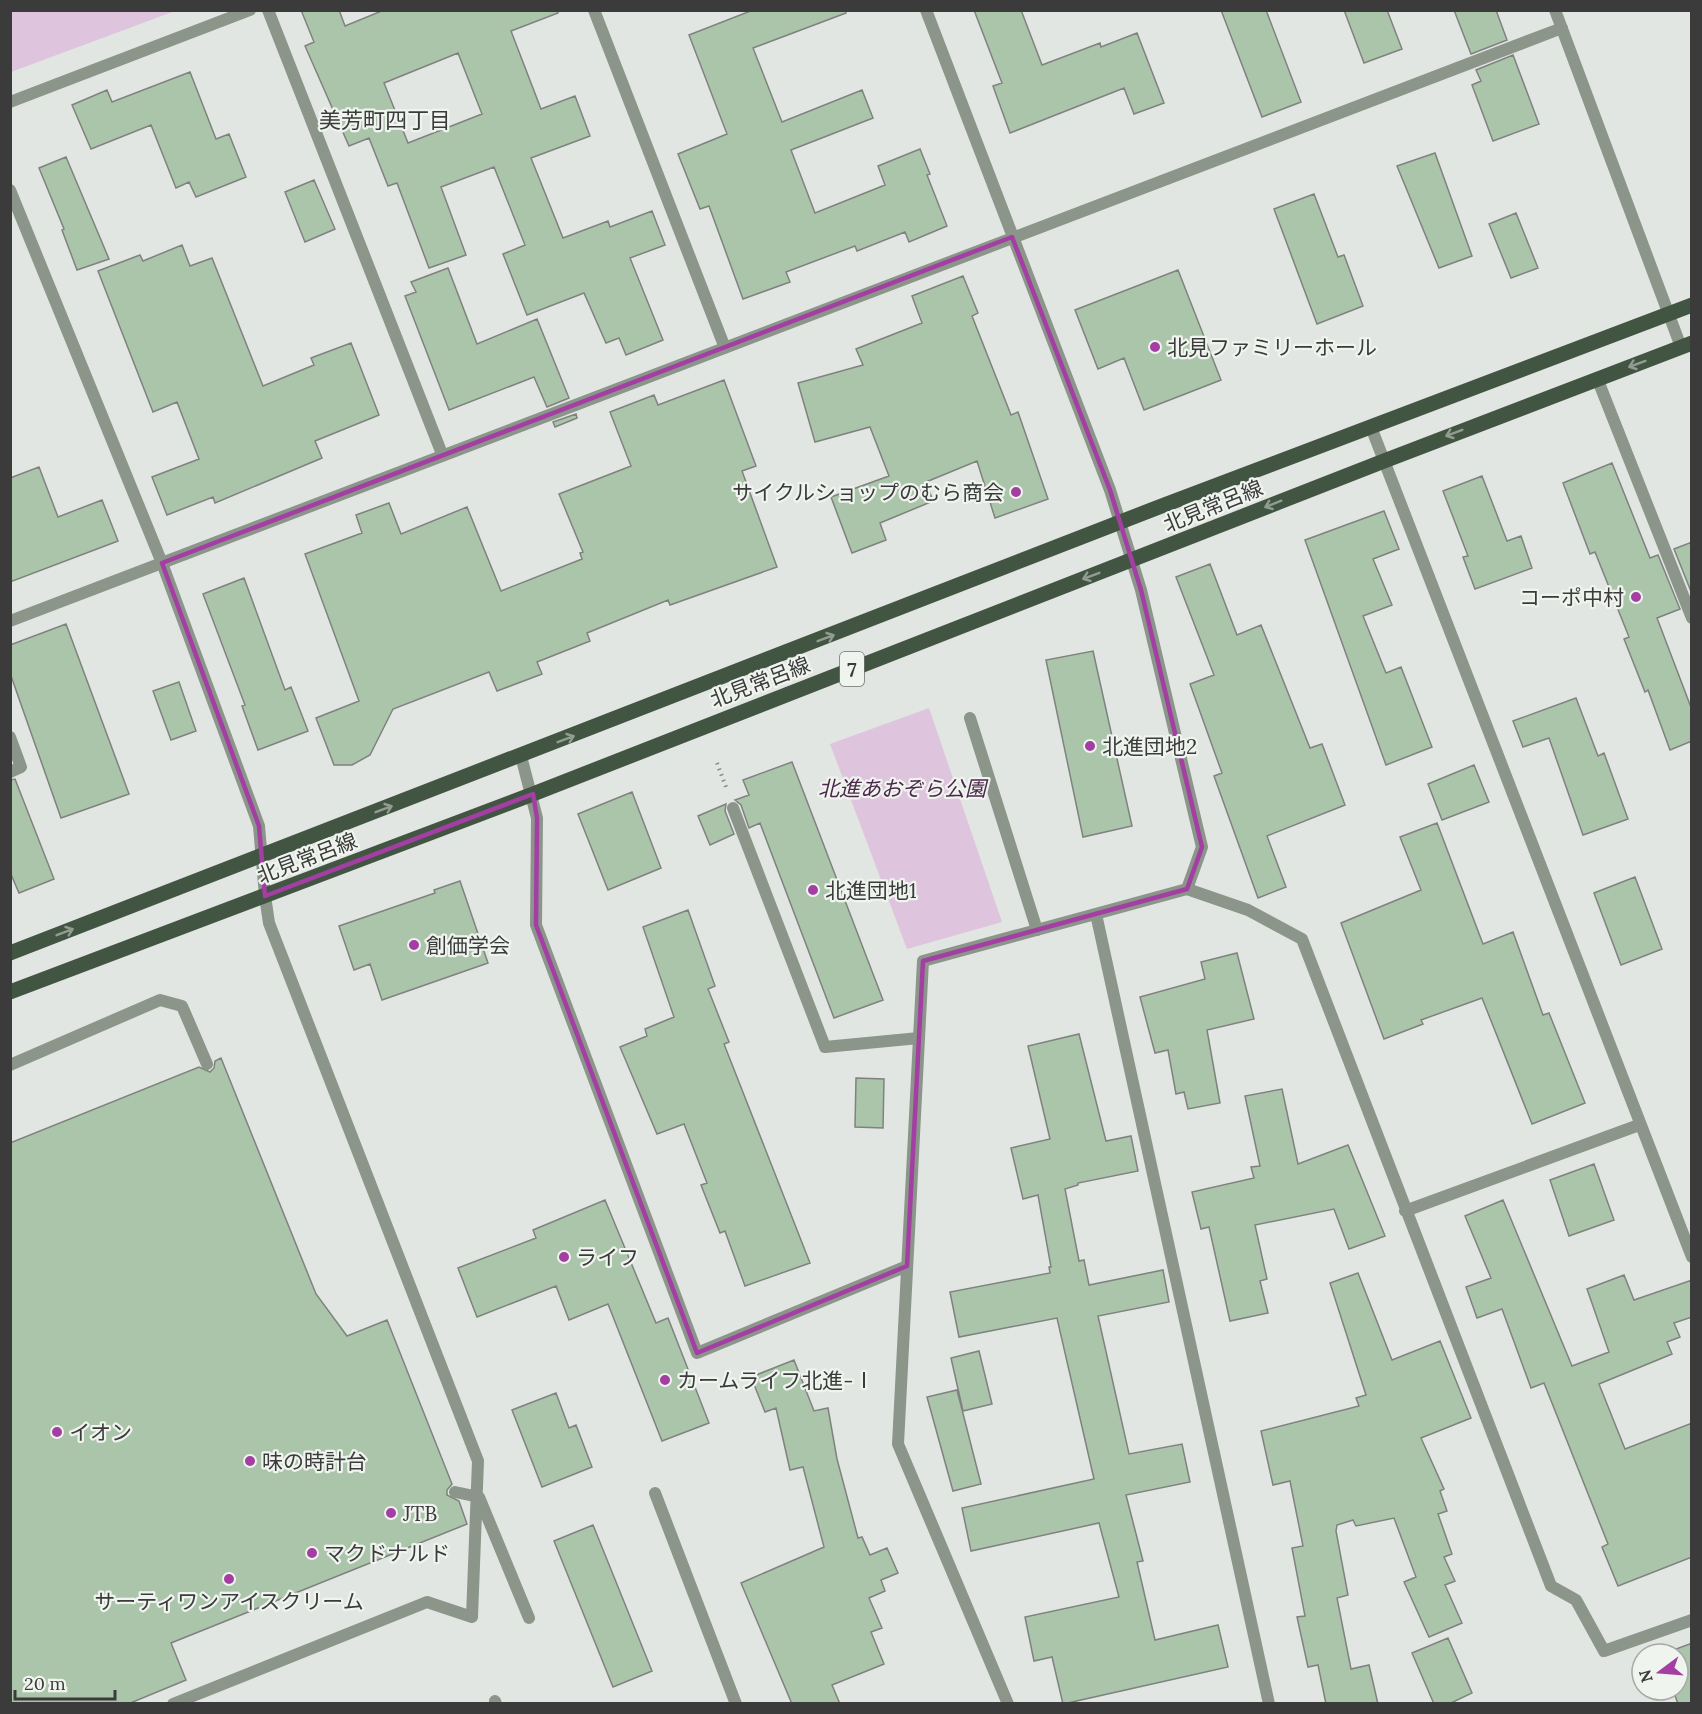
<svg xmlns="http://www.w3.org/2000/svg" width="1702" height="1714" font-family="Lora,'Noto Sans JP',serif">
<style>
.park{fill:#dec4dd}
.building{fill:#abc5ab;stroke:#7f827f;stroke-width:1.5;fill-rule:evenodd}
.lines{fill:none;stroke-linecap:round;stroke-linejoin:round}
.path{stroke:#878a87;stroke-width:4;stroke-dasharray:1.5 4.5;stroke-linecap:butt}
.service{stroke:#8b958a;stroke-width:12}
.minor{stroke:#8b958a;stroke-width:12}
.primary{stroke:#425542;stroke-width:15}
.oneway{stroke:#909d90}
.marked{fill:none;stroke:#a33ea3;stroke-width:4.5;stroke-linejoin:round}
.poi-dot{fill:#a33ea3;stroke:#f0f4ef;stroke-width:2}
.labels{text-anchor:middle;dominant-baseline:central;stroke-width:4.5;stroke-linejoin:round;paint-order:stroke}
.shield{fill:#f0f4ef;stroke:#717270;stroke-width:1.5}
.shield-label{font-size:20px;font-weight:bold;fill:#3a3b3a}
.poi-label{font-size:21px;fill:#3a3b3a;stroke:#f0f4ef;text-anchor:start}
.street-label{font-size:21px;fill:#3a3b3a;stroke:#f0f4ef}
.park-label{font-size:21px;font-style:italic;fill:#4b274a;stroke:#f0f4ef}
.neighbourhood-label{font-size:22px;fill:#3a3b3a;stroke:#f0f4ef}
</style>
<rect width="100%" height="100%" fill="#e2e6e2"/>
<path class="park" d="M 11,10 L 175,10 L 175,11 L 11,72 Z
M 929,708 L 1002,922 L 907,949 L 830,744 Z"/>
<path class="building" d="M 301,10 L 339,10 L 345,26 L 384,10 L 558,10 L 558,13 L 511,31 L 541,109 L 575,96 L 590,136 L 531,158 L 563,238 L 608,221 L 610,227 L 652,211 L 665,245 L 630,258 L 663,340 L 626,355 L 619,338 L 606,343 L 584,293 L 527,315 L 503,254 L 525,245 L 494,167 L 441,187 L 466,255 L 429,268 L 397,183 L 388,186 L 369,138 L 349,146 L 305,46 L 314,42 ZM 458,53 L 482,114 L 408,143 L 384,83 Z
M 753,10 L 845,10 L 846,13 L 753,48 L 782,122 L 862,90 L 873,118 L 791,150 L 815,213 L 885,185 L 878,166 L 920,149 L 930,174 L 927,175 L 947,226 L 909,242 L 905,232 L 857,251 L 855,246 L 786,272 L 790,282 L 743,299 L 709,206 L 700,209 L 678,154 L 727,134 L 689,35 Z
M 974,10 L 1021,10 L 1042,65 L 1100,43 L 1101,47 L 1137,33 L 1164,103 L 1134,114 L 1124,88 L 1010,133 L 993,86 L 1002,83 Z
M 1221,10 L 1266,10 L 1301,102 L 1262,117 Z
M 1344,10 L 1387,10 L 1402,49 L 1364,63 Z
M 1454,10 L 1496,10 L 1507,40 L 1471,54 Z
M 1513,55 L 1539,124 L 1493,141 L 1472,85 L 1481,81 L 1476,70 Z
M 190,72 L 216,139 L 229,134 L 246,177 L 196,197 L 189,182 L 176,188 L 151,125 L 91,149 L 72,105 L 107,90 L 112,102 Z
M 1435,153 L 1472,256 L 1439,268 L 1397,166 Z
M 66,157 L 109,259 L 77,270 L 62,230 L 64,229 L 39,168 Z
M 314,180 L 335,229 L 305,242 L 285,192 Z
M 1314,194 L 1338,257 L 1344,255 L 1363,306 L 1317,324 L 1274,209 Z
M 1516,213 L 1538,268 L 1511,278 L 1489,224 Z
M 182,245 L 190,266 L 212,258 L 263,386 L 314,365 L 311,358 L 351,343 L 379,415 L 315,441 L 322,458 L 215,503 L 213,497 L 167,515 L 152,477 L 199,459 L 177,402 L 153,412 L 98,271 L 140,255 L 143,261 Z
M 448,268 L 477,344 L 537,319 L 569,398 L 547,407 L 534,377 L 449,410 L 405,296 L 416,292 L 411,282 Z
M 1178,270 L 1221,380 L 1144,410 L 1124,358 L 1098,369 L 1075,310 Z
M 963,276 L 978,313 L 972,316 L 1011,415 L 1018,412 L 1048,499 L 995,518 L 977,461 L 926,482 L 933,501 L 880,523 L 886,540 L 852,553 L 831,497 L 889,476 L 870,427 L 815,442 L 798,383 L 863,365 L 856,349 L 922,323 L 912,296 Z
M 724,380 L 756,466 L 742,471 L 777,567 L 670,605 L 668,600 L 587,633 L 590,641 L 537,662 L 542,674 L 497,691 L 489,672 L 393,709 L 370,755 L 352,765 L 334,765 L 316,718 L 359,701 L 305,554 L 362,533 L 356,515 L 389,503 L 401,534 L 467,507 L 501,591 L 582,559 L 580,553 L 583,552 L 559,494 L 631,466 L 610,412 L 654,395 L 658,405 Z
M 576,414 L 577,418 L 555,427 L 553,422 Z
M 1612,463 L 1650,558 L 1658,555 L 1680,609 L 1657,618 L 1692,710 L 1692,741 L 1670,750 L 1648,690 L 1645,692 L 1624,639 L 1629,637 L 1595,552 L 1590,554 L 1563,483 Z
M 39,467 L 58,517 L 102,500 L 118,541 L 10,582 L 10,478 Z
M 1482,476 L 1507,541 L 1521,536 L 1532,568 L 1475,589 L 1463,557 L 1468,556 L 1443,491 Z
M 1384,511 L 1399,549 L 1373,559 L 1392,605 L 1363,616 L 1386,673 L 1401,667 L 1432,747 L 1386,765 L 1305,540 Z
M 1692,542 L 1692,594 L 1674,549 Z
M 1210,564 L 1237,635 L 1261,625 L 1310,748 L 1322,744 L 1345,805 L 1267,836 L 1286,887 L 1258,898 L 1214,776 L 1222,773 L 1190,684 L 1214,675 L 1176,577 Z
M 244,578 L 285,690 L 291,687 L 308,731 L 258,750 L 242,706 L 245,705 L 203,594 Z
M 66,624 L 129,794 L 61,818 L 10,673 L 10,645 Z
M 1093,651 L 1132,826 L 1083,837 L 1046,660 Z
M 179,682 L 196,731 L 171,740 L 153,691 Z
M 1576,698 L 1598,756 L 1604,753 L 1628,819 L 1583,835 L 1549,738 L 1523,747 L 1513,721 Z
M 792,762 L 883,1000 L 834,1018 L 760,823 L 749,828 L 741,805 L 735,800 L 749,795 L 743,780 Z
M 1474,765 L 1489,802 L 1442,820 L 1428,784 Z
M 15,779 L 54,879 L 19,893 L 10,872 L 10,780 Z
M 632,792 L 661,868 L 608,890 L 578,814 Z
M 726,804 L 725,811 L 734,834 L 710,845 L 698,816 Z
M 1437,823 L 1483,944 L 1513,932 L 1543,1015 L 1549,1013 L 1585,1103 L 1532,1124 L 1482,998 L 1421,1020 L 1423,1024 L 1384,1039 L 1341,923 L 1421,890 L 1400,837 Z
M 1635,877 L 1662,949 L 1621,965 L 1594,893 Z
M 460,881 L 488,963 L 382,1000 L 370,964 L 354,970 L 339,926 L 435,893 L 434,890 Z
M 688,910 L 715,986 L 708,989 L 729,1042 L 724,1044 L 810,1263 L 745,1286 L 725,1231 L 720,1233 L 701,1185 L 707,1183 L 684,1124 L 657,1134 L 620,1047 L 647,1036 L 645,1029 L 674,1017 L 643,927 Z
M 1237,953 L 1254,1019 L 1207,1030 L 1220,1103 L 1188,1109 L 1184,1092 L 1176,1094 L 1168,1050 L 1155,1053 L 1140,997 L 1205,979 L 1201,962 Z
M 1079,1034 L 1106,1141 L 1131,1136 L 1138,1171 L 1078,1183 L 1078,1185 L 1065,1189 L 1079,1261 L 1084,1260 L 1089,1285 L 1163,1270 L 1169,1302 L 1098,1316 L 1129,1454 L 1182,1444 L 1190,1482 L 1126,1495 L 1143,1561 L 1137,1562 L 1155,1640 L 1218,1625 L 1228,1667 L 1063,1704 L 1052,1657 L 1034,1661 L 1025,1617 L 1119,1597 L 1099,1523 L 971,1551 L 962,1508 L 1094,1479 L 1057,1318 L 959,1337 L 950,1292 L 1050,1273 L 1049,1267 L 1051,1267 L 1038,1195 L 1023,1199 L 1011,1148 L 1050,1139 L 1028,1046 Z
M 221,1058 L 316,1294 L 347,1336 L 387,1320 L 452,1484 L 447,1490 L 447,1495 L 459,1501 L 467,1524 L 171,1643 L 186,1680 L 128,1704 L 10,1704 L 10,1143 L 199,1067 L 210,1072 L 214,1068 L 215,1061 Z
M 856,1078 L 884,1079 L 883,1128 L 855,1127 Z
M 1282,1089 L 1298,1164 L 1348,1145 L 1385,1236 L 1349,1249 L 1334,1209 L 1255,1225 L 1267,1279 L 1260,1281 L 1268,1313 L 1230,1321 L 1209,1227 L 1201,1229 L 1192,1192 L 1254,1178 L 1251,1167 L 1260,1166 L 1245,1096 Z
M 1594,1164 L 1614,1220 L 1569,1236 L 1550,1180 Z
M 605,1200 L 656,1323 L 668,1318 L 709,1423 L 662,1441 L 608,1304 L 569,1320 L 556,1286 L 477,1317 L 458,1268 L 536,1238 L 533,1230 Z
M 1503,1200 L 1572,1366 L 1609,1352 L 1587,1289 L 1624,1275 L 1634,1300 L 1692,1280 L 1692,1317 L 1674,1323 L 1680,1337 L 1667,1342 L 1672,1354 L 1599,1384 L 1625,1449 L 1692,1423 L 1692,1557 L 1618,1586 L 1602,1547 L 1608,1544 L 1544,1383 L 1531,1388 L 1502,1309 L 1477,1318 L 1466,1287 L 1491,1278 L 1465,1216 Z
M 1358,1273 L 1392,1360 L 1440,1341 L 1471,1418 L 1421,1438 L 1444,1489 L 1440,1491 L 1447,1511 L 1438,1514 L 1452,1554 L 1444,1557 L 1455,1581 L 1445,1585 L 1462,1623 L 1429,1637 L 1404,1582 L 1416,1577 L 1394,1518 L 1356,1526 L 1353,1520 L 1337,1525 L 1336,1531 L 1348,1595 L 1337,1598 L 1351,1669 L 1369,1665 L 1378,1704 L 1326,1704 L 1318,1665 L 1308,1667 L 1297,1617 L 1305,1616 L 1292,1548 L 1303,1546 L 1290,1481 L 1273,1485 L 1261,1431 L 1359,1406 L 1356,1398 L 1366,1395 L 1330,1283 Z
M 979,1351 L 992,1404 L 963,1411 L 951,1358 Z
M 794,1360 L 814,1411 L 828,1408 L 837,1459 L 858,1538 L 862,1537 L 870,1555 L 887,1548 L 898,1573 L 881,1580 L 885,1591 L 869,1598 L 882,1628 L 871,1632 L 884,1664 L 832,1685 L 840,1704 L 792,1704 L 741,1583 L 824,1547 L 803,1467 L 790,1470 L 776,1408 L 765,1412 L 751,1377 Z
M 957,1390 L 981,1484 L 953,1491 L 927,1397 Z
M 556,1393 L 569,1428 L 576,1425 L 592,1467 L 542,1487 L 512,1410 Z
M 593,1525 L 652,1671 L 613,1687 L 554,1541 Z
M 1448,1638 L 1472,1693 L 1449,1704 L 1434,1704 L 1412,1653 Z
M 1692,1643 L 1692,1704 L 1678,1704 L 1673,1690 L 1678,1690 L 1678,1654 L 1663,1654 Z"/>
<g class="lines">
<path class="path" d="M 717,763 L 726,787"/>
<path class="service" d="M 970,718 L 1037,930
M 10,737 L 21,767 L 10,772
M 733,808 L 825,1047 L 919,1038
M 10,1065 L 160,1000 L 182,1006 L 207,1064
M 455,1492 L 479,1497 L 529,1618
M 495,1701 L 496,1704
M 173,1704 L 427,1602 L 472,1617 L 478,1461 L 269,923 L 265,896"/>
<path class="minor" d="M 268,10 L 442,454
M 594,10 L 725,348
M 926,10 L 1110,490 L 1141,590 L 1202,847 L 1187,889 L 923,961 L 898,1444 L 1008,1704
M 1555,10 L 1681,347
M 10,102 L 250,10
M 10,190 L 162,563 L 259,826 L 265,896
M 1597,378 L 1692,618
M 1371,427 L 1692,1257
M 10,621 L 1562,28
M 521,756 L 537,818 L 536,925 L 697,1353 L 907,1266
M 1187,889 L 1248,910 L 1302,939 L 1551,1586 L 1576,1600 L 1604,1651 L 1692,1620
M 1096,914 L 1269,1704
M 1405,1211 L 1639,1125
M 655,1493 L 736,1704"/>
<path class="primary" d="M 10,953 L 1159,507 L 1692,305
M 10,992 L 533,794 L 1384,461 L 1692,343"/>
</g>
<defs><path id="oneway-shaft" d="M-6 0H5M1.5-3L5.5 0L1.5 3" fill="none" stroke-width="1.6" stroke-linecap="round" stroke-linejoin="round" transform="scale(1.5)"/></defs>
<g class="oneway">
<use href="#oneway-shaft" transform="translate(1637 364) rotate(160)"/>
<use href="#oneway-shaft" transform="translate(1454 433) rotate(159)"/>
<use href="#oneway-shaft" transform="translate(1273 504) rotate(158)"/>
<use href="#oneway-shaft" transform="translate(1091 576) rotate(159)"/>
<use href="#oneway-shaft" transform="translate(826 638) rotate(-21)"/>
<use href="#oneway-shaft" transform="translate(566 739) rotate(-21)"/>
<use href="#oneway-shaft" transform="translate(384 809) rotate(-21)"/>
<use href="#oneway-shaft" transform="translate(65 932) rotate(-21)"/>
</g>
<path class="marked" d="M 1012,237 L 1110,490 L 1141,590 L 1202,847 L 1187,889 L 923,961 L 907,1266 L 697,1353 L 536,925 L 537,818 L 533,794 L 265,896 L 259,826 L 162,563 Z"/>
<g class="poi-dot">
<circle cx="1155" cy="347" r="6"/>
<circle cx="1016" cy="492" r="6"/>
<circle cx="1636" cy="597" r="6"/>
<circle cx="1090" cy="746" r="6"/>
<circle cx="813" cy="890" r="6"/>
<circle cx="414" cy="945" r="6"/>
<circle cx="564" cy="1257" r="6"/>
<circle cx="665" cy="1380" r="6"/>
<circle cx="57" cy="1432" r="6"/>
<circle cx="250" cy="1461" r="6"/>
<circle cx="391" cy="1513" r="6"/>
<circle cx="312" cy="1553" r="6"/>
<circle cx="229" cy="1579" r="6"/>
</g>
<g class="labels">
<rect class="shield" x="840" y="652" width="24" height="34" rx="4.5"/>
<g class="shield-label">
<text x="852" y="669">7</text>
</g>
<g class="poi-label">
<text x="1167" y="347">北見ファミリーホール</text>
<text x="1004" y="492" text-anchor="end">サイクルショップのむら商会</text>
<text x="1624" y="597" text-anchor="end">コーポ中村</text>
<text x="1102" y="746">北進団地2</text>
<text x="825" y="890">北進団地1</text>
<text x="426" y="945">創価学会</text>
<text x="576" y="1257">ライフ</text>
<text x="677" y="1380">カームライフ北進‐Ⅰ</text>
<text x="69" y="1432">イオン</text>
<text x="262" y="1461">味の時計台</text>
<text x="403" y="1513">JTB</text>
<text x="324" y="1553">マクドナルド</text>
<text x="229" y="1601" text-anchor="middle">サーティワンアイスクリーム</text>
</g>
<g class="street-label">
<text transform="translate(1213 506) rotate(-22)">北見常呂線</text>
<text transform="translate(760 682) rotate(-21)">北見常呂線</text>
<text transform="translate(307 858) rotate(-21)">北見常呂線</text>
</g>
<g class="park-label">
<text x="902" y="788">北進あおぞら公園</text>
</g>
<g class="neighbourhood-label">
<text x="385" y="120">美芳町四丁目</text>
</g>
</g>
<rect width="1702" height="1714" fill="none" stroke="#3a3b3a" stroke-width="24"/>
<g transform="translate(1660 1672) rotate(254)"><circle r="28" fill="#f0f4ef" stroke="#a7aaa7" stroke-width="1.5"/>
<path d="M0-4.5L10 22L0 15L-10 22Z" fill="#a33ea3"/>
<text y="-9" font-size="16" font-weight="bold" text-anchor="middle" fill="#3a3b3a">N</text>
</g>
<path d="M15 1690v9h100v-9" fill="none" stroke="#3a3b3a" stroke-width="3"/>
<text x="24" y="1690" font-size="18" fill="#3a3b3a" stroke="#f0f4ef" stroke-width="4.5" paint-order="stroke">20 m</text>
</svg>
